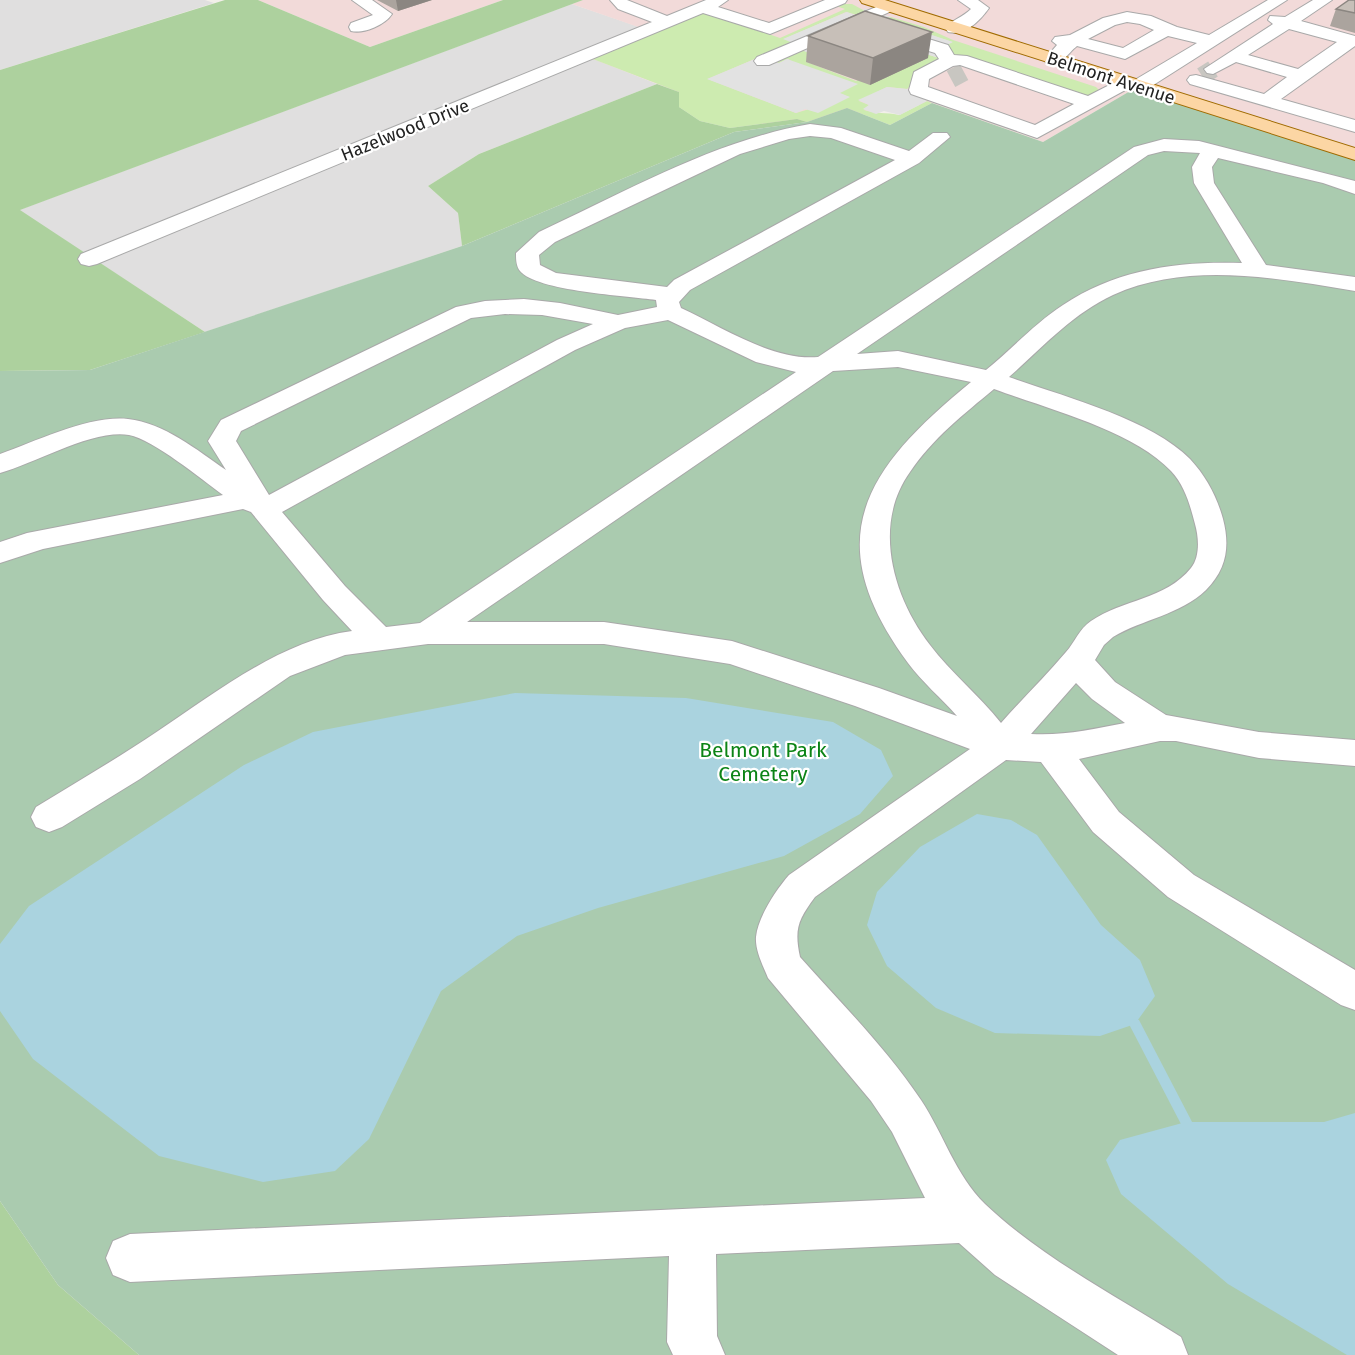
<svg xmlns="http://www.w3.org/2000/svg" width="1355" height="1355" font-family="'Fira Sans',sans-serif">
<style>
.residential{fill:#e0dfdf}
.commercial{fill:#f2dad9}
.grass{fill:#cdebb0}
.forest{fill:#add19e}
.cemetery{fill:#aacbaf}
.parking{fill:#e2e2e2}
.water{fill:#aad3df}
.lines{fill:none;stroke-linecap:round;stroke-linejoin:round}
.stream{fill:#aad3df;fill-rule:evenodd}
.minor-tunnel{stroke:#c8c6c1;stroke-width:18;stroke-dasharray:18 9;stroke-linecap:butt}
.minor-casing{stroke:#a9a9a9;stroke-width:2}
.major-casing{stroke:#a06b00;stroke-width:2}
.minor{fill:#fff;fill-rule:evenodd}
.major{fill:#fcd6a4;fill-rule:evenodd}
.wall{fill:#aba49e}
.shaded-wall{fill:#8b8681}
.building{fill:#c7bfb8;stroke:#8b8681;stroke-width:1.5}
.labels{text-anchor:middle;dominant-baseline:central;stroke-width:4.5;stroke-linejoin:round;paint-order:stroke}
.far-street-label{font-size:18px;fill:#222;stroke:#fff}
.park-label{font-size:21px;fill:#0c8416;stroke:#fff}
</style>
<rect width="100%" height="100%" fill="#f2efe9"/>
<path class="residential" d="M 0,0 L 205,0 L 214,3 L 0,70 Z
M 572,4 L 648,30 L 586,56 L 657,84 L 479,154 L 428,186 L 458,213 L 462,246 L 205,332 L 19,210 Z"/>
<path class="commercial" d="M 258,0 L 503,0 L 370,47 Z
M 583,0 L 1355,0 L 1355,154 L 1137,87 L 1043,142 L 932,103 L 769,127 L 585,56 L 647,30 L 572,4 Z"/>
<path class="grass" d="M 841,4 L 852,4 L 865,11 L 857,15 L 846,12 L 784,39 L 794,42 L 708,79 L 796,113 L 849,97 L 839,93 L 788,59 L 779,63 L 775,62 L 801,50 L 812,53 L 807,62 L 856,81 L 913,50 L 939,58 L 938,60 L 907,89 L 887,87 L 859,101 L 869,105 L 864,110 C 877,114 885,112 899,115 L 927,101 L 932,103 L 890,125 L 847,108 L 807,122 L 797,119 L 730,128 L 700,121 L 679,107 L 679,92 L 585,56 L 701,11 L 780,38 L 845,9 L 836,6 Z
M 891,17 L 924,27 L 953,40 L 1096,87 L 1100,91 L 1088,96 L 1078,95 L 952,58 L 946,45 L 952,42 L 881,18 Z"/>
<path class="forest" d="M 225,0 L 258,0 L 370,47 L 503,0 L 583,0 L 20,210 L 205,332 L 90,370 L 0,371 L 0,70 Z
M 657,84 L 679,92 L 679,107 L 700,121 L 730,128 L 797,119 L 807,122 L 734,132 L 462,246 L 458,213 L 428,186 L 479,154 Z
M 0,1201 L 58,1285 L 139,1355 L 0,1355 Z"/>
<path class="cemetery" d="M 1137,87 L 1355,154 L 1355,1355 L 139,1355 L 58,1285 L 0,1201 L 0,371 L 90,370 L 462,246 L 734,132 L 807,122 L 847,108 L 890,125 L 932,103 L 1043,142 Z"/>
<path class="parking" d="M 864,8 L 891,17 L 883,18 L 886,20 L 953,42 L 947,45 L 950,46 L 939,58 L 913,50 L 812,54 L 801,50 L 775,62 L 779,63 L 787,59 L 858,84 L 840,93 L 850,97 L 818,113 L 805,109 L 796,113 L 707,79 L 793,43 L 783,39 L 847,12 L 855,15 L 864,12 Z
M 887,87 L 907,89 L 927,101 L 900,115 L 884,111 L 876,114 L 863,109 L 869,105 L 858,100 Z"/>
<path class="water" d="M 515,693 L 686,698 L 833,722 L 881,750 L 893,776 L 860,814 L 784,856 L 598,908 L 517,936 L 441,991 L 369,1139 L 335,1171 L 263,1182 L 159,1156 L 33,1059 L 0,1011 L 0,944 L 29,906 L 244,765 L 313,732 Z
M 977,814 L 1011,820 L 1037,835 L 1101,925 L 1140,960 L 1155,996 L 1135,1024 L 1100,1036 L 995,1033 L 936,1008 L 887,966 L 867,925 L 877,892 L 920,847 Z
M 1355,1113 L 1355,1355 L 1347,1355 L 1228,1284 L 1121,1194 L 1106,1160 L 1120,1140 L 1186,1122 L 1324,1122 Z"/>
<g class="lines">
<path class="stream" d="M 1135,1019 L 1139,1020 L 1190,1118 L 1192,1122 L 1190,1126 L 1186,1128 L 1182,1126 L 1131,1028 L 1129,1024 L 1131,1020 Z"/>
<path class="minor-tunnel" d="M 1202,76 L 1213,69
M 951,79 L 964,72"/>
<defs>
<path id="minor" d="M 352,0 L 372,0 L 392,14 C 385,25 364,34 351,31 L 349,27 L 351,23 L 373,15 Z
M 610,0 L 627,0 L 667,16 L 706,0 L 728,0 L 718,7 L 769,23 L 825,0 L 847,0 L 845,3 L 770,34 L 703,13 L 97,264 L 89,266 L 81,264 L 78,259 L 81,254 L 652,22 L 618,9 Z
M 958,0 L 978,0 L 989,8 C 980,21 965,36 948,32 L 945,28 C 952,20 963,17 971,9 Z
M 1268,0 L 1287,0 L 1144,91 L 1137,93 L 1129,88 L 1037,138 L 911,94 L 909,90 L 914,72 L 939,59 L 935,53 L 881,36 L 878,32 L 881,28 L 893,28 L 948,45 L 954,55 L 967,56 L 1088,96 L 1125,77 L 1133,81 L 1197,43 L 1168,36 L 1125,59 L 1077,46 C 1067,54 1061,67 1047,64 L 1044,60 L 1057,45 L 1052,41 L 1055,37 L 1070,35 L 1103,18 L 1127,12 L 1151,16 L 1177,27 L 1209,35 ZM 1127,22 L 1140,24 L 1154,30 L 1123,48 L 1088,39 L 1115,25 ZM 960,65 L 1074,104 L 1035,125 L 928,87 L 929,79 L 953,66 Z
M 1313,0 L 1332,0 L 1301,21 L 1355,36 L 1355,46 L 1281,99 L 1355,120 L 1355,132 L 1190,84 L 1187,80 L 1190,76 L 1196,75 L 1264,94 L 1287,77 L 1236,62 L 1213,74 L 1207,73 L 1204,69 L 1273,24 L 1268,20 L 1270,16 L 1285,17 ZM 1289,29 L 1337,42 L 1298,69 L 1248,55 Z
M 888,2 L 896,7 L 894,10 L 769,65 L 757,65 L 754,61 L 757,57 Z
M 810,124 L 841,128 L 909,151 L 933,133 L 947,133 L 950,137 L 919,163 L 690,290 L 679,302 L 681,308 C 722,327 773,361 818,357 L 1134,147 L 1164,139 L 1199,141 L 1355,181 L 1355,194 L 1323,183 L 1218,158 L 1212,167 L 1214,183 L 1266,265 L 1355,277 L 1355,291 C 1276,278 1188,261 1113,295 C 1072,314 1042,348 1009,377 C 1062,396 1151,419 1190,459 C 1206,476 1217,497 1223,519 C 1230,546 1227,569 1206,590 C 1180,615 1143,619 1113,637 L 1104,645 L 1095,660 L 1115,682 L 1166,715 L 1259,732 L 1355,740 L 1355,766 L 1259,758 L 1176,741 L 1160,741 L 1079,759 L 1119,812 L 1194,875 L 1355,970 L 1355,1010 L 1341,1005 L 1168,897 L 1093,832 L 1041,762 L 1006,760 L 815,897 C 798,920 794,929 800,957 C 841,1003 886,1048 921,1100 C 943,1133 956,1176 985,1204 C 1041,1257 1116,1296 1181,1337 L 1188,1355 L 1118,1355 L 995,1275 L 959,1243 L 716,1254 L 717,1336 L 725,1355 L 673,1355 L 667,1342 L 669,1256 L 130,1282 L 113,1275 L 106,1258 L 113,1241 L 130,1234 L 925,1198 L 892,1132 L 871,1101 L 768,978 C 763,966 755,950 756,937 C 758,917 776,890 789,875 L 970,749 L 855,706 L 730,664 L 604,644 L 428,644 L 345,655 L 290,676 L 140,779 L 62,827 L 49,832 L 36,827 L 31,817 L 36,807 C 77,782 118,758 158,731 C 215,693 282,640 352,631 L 323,600 L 251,512 L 243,509 L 43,549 L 0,563 L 0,542 L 27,533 L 223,495 C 201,479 154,440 129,435 C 93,429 36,463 0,473 L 0,454 C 37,441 89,415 128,419 C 164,423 197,450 226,470 L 208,441 L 221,420 L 456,307 L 485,301 L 524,299 L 560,303 L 618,315 L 657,307 L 656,300 C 628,296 536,291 520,271 C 516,266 516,259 516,253 L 539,232 C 625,192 716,140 810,124 ZM 810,136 L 831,138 L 895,160 L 674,280 L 667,287 L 556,273 L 540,265 L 539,255 L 555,242 L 740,154 L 789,139 ZM 1164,151 L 1200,153 L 1192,167 L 1194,183 L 1242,263 C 1178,261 1117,269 1063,305 C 1035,323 1012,349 986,370 L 898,351 L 857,354 L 1148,155 ZM 505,314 L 542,315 L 593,324 L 557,340 L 269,495 L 236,441 L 241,431 L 471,318 ZM 668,320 L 756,362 L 796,372 L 420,623 L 386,627 L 345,586 L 282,512 L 575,350 L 625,328 ZM 898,367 L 971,382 C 866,468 816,538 908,663 C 922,682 941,698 957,716 L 879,688 L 732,641 L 604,622 L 467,622 L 833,371 ZM 994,389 C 1047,409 1132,430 1171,471 C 1185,486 1190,505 1195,524 C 1199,538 1200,557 1191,568 C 1165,600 1123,599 1091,621 C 1079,629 1075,642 1066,652 C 1045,677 1022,699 1001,723 C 979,695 951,673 930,645 C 893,597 872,525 910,472 C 932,439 964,414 994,389 ZM 1076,683 L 1092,699 L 1125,723 C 1093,729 1063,736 1031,734 Z"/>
<path id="major" d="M 860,0 L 885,0 L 1355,148 L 1355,160 L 862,3 Z"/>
</defs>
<use href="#minor" class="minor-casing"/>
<use href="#major" class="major-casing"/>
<use href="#minor" class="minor"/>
<use href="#major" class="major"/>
</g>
<path class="wall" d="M 377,0 L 432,0 L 398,11 Z
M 1355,0 L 1355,33 L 1330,26 L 1336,9 Z
M 808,36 L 928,58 L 870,85 L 806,62 Z"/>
<path class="shaded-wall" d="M 396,0 L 432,0 L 398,11 Z
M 932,32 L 928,58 L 870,85 L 873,58 Z"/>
<path class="building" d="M 1349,0 L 1355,0 L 1355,13 L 1336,9 Z
M 865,11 L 932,32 L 873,58 L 808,36 Z"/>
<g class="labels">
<g class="far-street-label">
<text transform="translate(1111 78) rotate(18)">Belmont Avenue</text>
<text transform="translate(405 130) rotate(-22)">Hazelwood Drive</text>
</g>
<g class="park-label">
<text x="763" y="750">Belmont Park<tspan x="763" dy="24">Cemetery</tspan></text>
</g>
</g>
</svg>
